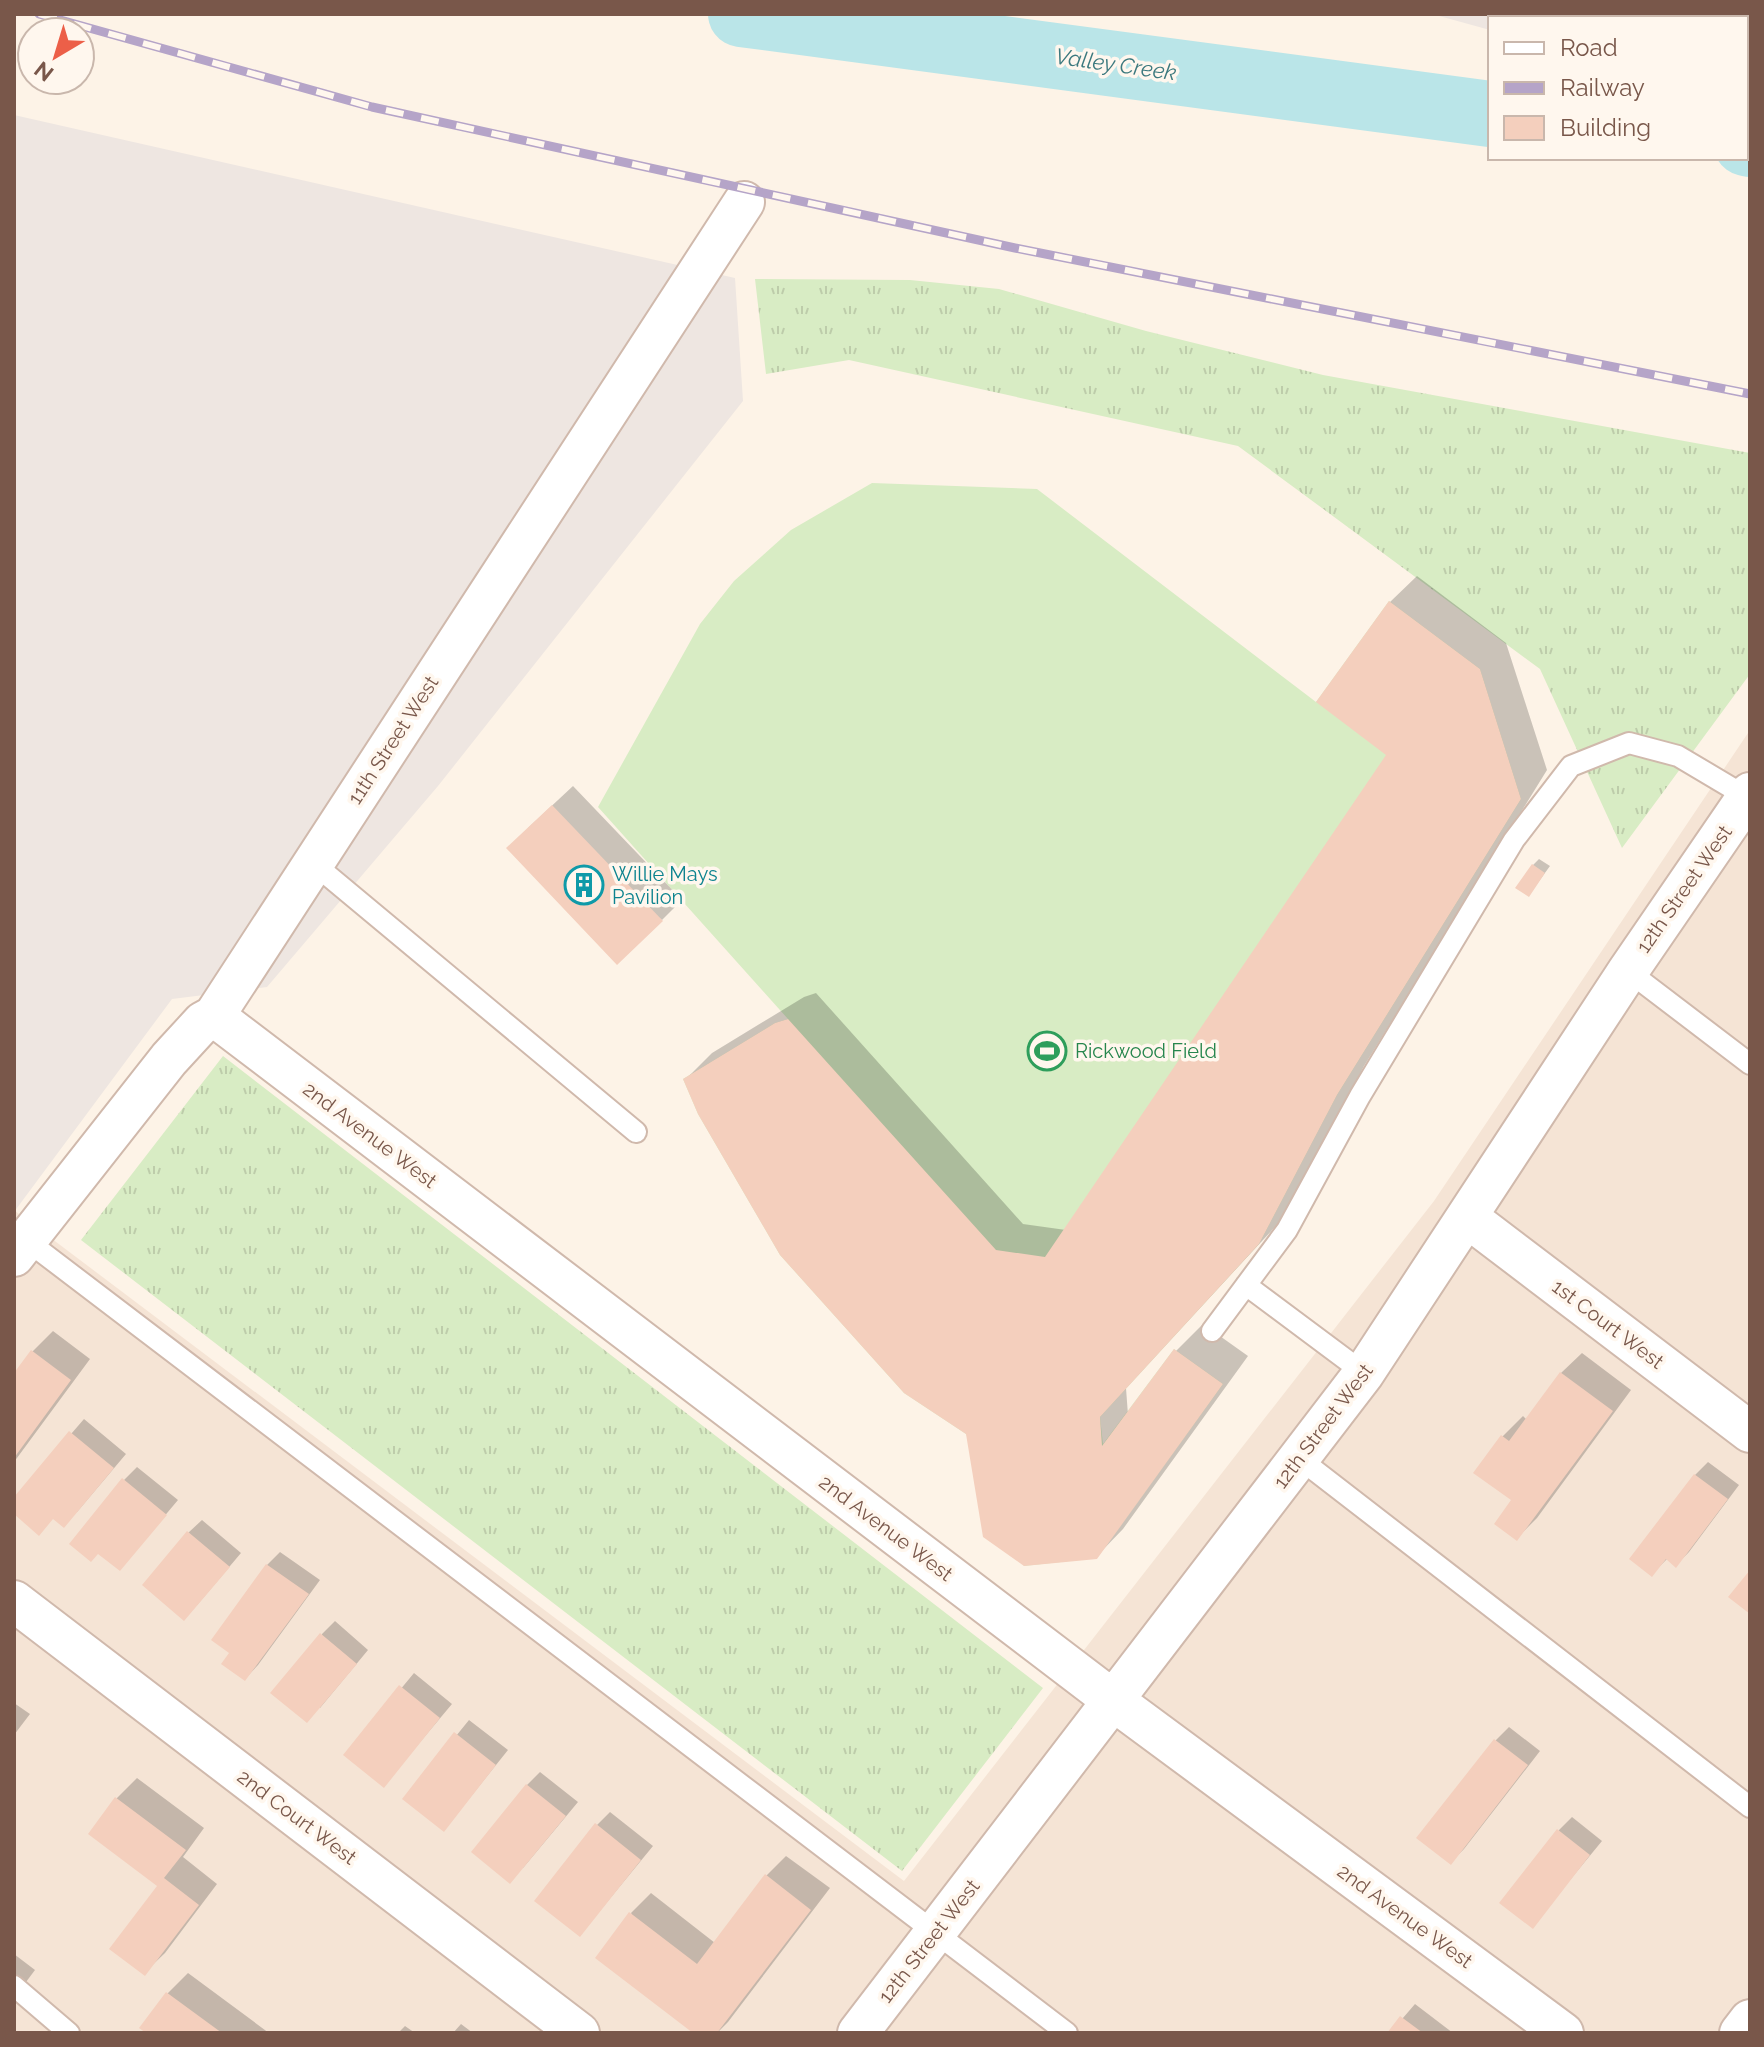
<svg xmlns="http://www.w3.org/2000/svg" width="1764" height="2047" font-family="Raleway,sans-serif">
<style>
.residential{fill:#f5e4d5}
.industrial{fill:#eee6e1}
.grass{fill:url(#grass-tufts)}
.pitch{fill:#d8ecc4}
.shadow{fill:#0003}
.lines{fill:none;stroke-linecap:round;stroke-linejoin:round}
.river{stroke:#bae5e8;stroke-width:66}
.building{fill:#f4cfbd}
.lane-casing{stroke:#d0b9ac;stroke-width:24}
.street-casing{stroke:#d0b9ac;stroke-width:44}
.lane{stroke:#fff;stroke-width:20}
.street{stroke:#fff;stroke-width:40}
.rail-casing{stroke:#b5a4c8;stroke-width:9}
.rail{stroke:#fff7ee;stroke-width:6;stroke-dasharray:18;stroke-linecap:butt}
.labels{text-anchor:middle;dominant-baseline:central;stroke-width:7;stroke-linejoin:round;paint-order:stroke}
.street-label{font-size:20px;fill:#79574a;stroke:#fff7ee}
.culture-label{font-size:20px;fill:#0d838f;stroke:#fff7ee;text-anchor:start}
.leisure-label{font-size:20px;fill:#27864d;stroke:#fff7ee;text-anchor:start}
.water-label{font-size:22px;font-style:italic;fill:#3c797e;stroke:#fff7ee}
</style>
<defs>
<pattern id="grass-tufts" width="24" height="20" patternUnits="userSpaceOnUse" patternTransform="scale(2)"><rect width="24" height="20" fill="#d8ecc4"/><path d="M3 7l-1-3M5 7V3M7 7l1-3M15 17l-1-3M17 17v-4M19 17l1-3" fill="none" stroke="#bdccaa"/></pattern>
</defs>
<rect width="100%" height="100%" fill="#fdf3e7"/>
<path class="residential" d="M 1750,730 L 1750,2033 L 14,2033 L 15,1211 L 904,1881 L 1434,1201 Z"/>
<path class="industrial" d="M 1432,14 L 1592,14 L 1589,18 L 1490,18 L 1490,30 Z
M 14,115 L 735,278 L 743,401 L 438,786 L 267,987 L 172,999 L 14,1212 Z"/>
<path class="grass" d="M 755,279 L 910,280 L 999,289 L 1146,331 L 1323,375 L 1750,453 L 1750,674 L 1622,848 L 1540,669 L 1238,446 L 849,360 L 766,374 Z
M 223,1056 L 1043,1688 L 902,1871 L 81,1240 Z"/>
<path class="pitch" d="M 872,483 L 1037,489 L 1316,702 L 1389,601 L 1480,669 L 1521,799 L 1337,1095 L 1259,1244 L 1100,1417 L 1103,1444 L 1174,1349 L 1223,1384 L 1097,1558 L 1024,1566 L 966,1434 L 904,1393 L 780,1255 L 698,1114 L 683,1079 L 775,1023 L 788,1019 L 598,807 L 700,624 L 734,581 L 791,530 Z"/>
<path class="shadow" d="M 1676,14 L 1693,14 L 1689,18 L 1681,18 Z
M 1417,576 L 1506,643 L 1547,770 L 1364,1066 L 1286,1215 L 1126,1388 L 1128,1415 L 1176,1351 L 1203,1324 L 1248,1356 L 1123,1529 L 1096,1557 L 968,1433 L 685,1080 L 712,1053 L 804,997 L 816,993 L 1023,1224 L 1066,1230 L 1388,754 L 1390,602 Z
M 573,786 L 682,900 L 662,920 L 528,828 Z
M 1539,859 L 1550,866 L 1529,895 L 1533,865 Z
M 53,1331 L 90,1359 L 14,1462 L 14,1376 L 32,1352 Z
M 1582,1353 L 1631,1390 L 1537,1518 L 1517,1538 L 1514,1500 L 1502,1437 L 1523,1416 L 1527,1420 L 1561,1373 Z
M 84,1419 L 126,1454 L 77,1512 L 54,1517 L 14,1512 L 14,1500 Z
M 1708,1462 L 1739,1485 L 1689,1552 L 1676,1565 L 1668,1558 L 1652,1574 L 1695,1475 Z
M 137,1467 L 178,1500 L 120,1569 L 124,1480 Z
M 202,1520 L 241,1553 L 197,1605 L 188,1533 Z
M 280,1552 L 320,1580 L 258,1665 L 245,1679 L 232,1652 L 267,1565 Z
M 335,1621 L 368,1650 L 320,1708 L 322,1634 Z
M 414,1673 L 452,1704 L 384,1785 L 346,1755 Z
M 14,1703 L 30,1714 L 14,1735 Z
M 469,1720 L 508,1750 L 444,1830 L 405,1799 Z
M 1509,1727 L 1540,1751 L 1464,1849 L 1451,1862 L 1496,1740 Z
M 540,1772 L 578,1802 L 523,1868 L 527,1785 Z
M 137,1778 L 204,1828 L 183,1857 L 217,1884 L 165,1953 L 144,1973 L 160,1885 L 91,1833 L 117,1798 Z
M 610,1812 L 653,1846 L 580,1935 L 597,1825 Z
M 1572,1817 L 1602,1841 L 1532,1926 L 1559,1830 Z
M 786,1856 L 830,1888 L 728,2022 L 717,2033 L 696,2033 L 631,1913 L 651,1893 L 715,1943 L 766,1876 Z
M 14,1954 L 35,1970 L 14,1998 Z
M 188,1973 L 269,2033 L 150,2033 L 142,2027 L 168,1993 Z
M 1415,2004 L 1453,2033 L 1390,2033 Z
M 461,2024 L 473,2033 L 453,2033 Z
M 405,2026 L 415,2033 L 398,2033 Z"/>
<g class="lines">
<path class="river" d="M 741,14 L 1490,114
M 1746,143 L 1750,144"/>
</g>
<path class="building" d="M 1389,601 L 1480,669 L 1521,799 L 1337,1095 L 1259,1244 L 1100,1417 L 1102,1446 L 1174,1349 L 1223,1384 L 1097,1559 L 1024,1566 L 983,1537 L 966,1434 L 904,1393 L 780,1255 L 698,1114 L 683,1079 L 775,1023 L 788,1019 L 996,1250 L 1045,1257 L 1386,755 L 1316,702 Z
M 552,805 L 663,921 L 617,965 L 506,848 Z
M 1532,864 L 1545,873 L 1529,897 L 1515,888 Z
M 31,1350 L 71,1380 L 14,1458 L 14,1373 Z
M 1560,1372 L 1613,1411 L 1517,1541 L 1494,1524 L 1511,1500 L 1473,1473 L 1501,1435 L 1509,1441 Z
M 69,1431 L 114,1468 L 64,1528 L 53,1519 L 39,1536 L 14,1514 L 14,1497 Z
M 1694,1474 L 1728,1499 L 1676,1568 L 1666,1559 L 1652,1577 L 1629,1559 Z
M 122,1478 L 167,1515 L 120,1571 L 98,1554 L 91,1562 L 69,1544 Z
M 187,1531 L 230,1567 L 184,1621 L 142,1585 Z
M 266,1564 L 309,1594 L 245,1681 L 221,1664 L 229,1653 L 211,1640 Z
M 1750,1570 L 1750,1614 L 1728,1597 Z
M 320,1633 L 357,1664 L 307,1723 L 270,1693 Z
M 399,1685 L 440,1718 L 384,1788 L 343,1755 Z
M 454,1732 L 496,1765 L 444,1832 L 402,1799 Z
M 1494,1739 L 1528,1765 L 1451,1865 L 1416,1838 Z
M 526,1784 L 566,1816 L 510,1884 L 471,1852 Z
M 115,1797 L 186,1850 L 164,1878 L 199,1905 L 145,1976 L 109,1949 L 157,1886 L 88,1834 Z
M 595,1823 L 641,1860 L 580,1937 L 534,1901 Z
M 1557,1829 L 1590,1855 L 1533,1929 L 1499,1903 Z
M 765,1874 L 811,1910 L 717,2033 L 693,2033 L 595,1958 L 629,1912 L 697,1964 Z
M 166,1992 L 222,2033 L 146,2033 L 139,2028 Z
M 1400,2016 L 1423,2033 L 1387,2033 Z"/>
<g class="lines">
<defs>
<path id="lane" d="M 1607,18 L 1610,14
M 1746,38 L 1750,39
M 313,863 L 636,1132
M 1628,971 L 1750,1064
M 26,1240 L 1067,2033
M 1246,1285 L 1364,1373
M 1212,1331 L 1287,1230 L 1360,1096 L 1514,840 L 1571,766 L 1629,743 L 1678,756 L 1747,797
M 1300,1459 L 1750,1807
M 14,1986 L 69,2033"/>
<path id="street" d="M 214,1016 L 1114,1701 L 1563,2033
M 1467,1217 L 1750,1432
M 14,1256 L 169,1059 L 203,1022 L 214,1016 L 744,202
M 14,1601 L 579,2033
M 858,2033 L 1364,1373 L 1628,971 L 1750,793
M 1740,2033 L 1750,2020"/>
</defs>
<use href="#lane" class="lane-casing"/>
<use href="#street" class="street-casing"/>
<use href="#lane" class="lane"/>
<use href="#street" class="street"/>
<defs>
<path id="rail" d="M 39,14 L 372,107 L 1015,248 L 1750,394"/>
</defs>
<use href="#rail" class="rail-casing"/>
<use href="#rail" class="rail"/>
</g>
<defs>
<symbol id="building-ring" viewBox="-11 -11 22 22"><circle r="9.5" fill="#fff7ee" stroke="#0f9aa8" stroke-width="1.5"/><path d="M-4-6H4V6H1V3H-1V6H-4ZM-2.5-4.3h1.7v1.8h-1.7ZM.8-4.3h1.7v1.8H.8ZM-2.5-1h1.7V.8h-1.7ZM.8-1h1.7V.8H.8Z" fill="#0f9aa8"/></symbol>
<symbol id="stadium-ring" viewBox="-11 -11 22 22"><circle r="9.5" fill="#fff7ee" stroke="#2e9e5b" stroke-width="1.5"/><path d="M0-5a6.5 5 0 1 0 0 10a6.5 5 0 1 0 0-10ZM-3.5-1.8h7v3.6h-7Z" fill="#2e9e5b"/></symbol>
</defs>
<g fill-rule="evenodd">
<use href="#building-ring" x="562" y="863" width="44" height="44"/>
<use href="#stadium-ring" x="1025" y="1029" width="44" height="44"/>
</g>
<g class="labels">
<g class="street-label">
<text transform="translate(393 740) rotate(-57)">11th Street West</text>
<text transform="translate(1684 889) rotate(-55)">12th Street West</text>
<text transform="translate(370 1135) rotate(37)">2nd Avenue West</text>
<text transform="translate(1608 1324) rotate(37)">1st Court West</text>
<text transform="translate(1323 1426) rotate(-53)">12th Street West</text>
<text transform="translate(886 1528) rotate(37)">2nd Avenue West</text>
<text transform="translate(297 1817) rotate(37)">2nd Court West</text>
<text transform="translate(1405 1916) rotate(36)">2nd Avenue West</text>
<text transform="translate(929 1941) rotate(-52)">12th Street West</text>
</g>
<g class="culture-label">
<text x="612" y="874">Willie Mays<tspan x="612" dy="23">Pavilion</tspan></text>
</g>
<g class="leisure-label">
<text x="1075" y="1051">Rickwood Field</text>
</g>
<g class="water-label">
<text transform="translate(1116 64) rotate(8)">Valley Creek</text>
</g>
</g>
<rect width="1764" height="2047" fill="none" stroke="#79574a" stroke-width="32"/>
<rect x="1488" y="16" width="260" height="144" fill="#fff7ee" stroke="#c9b7ac" stroke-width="2"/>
<rect x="1504" y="42" width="40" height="12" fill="#ffffff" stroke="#c9b7ac" stroke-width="2"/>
<text x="1560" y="56" font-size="24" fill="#79574a">Road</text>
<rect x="1504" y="82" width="40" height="12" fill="#b5a4c8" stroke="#c9b7ac" stroke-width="2"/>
<text x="1560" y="96" font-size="24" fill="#79574a">Railway</text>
<rect x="1504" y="116" width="40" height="24" fill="#f4cfbd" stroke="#c9b7ac" stroke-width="2"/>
<text x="1560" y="136" font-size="24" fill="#79574a">Building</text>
<g transform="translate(56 56) rotate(218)"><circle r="38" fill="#fff7ee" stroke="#c9b7ac" stroke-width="2"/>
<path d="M0-6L14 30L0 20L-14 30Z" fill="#ec5f48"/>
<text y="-12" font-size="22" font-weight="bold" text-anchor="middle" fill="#79574a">N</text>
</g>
</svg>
